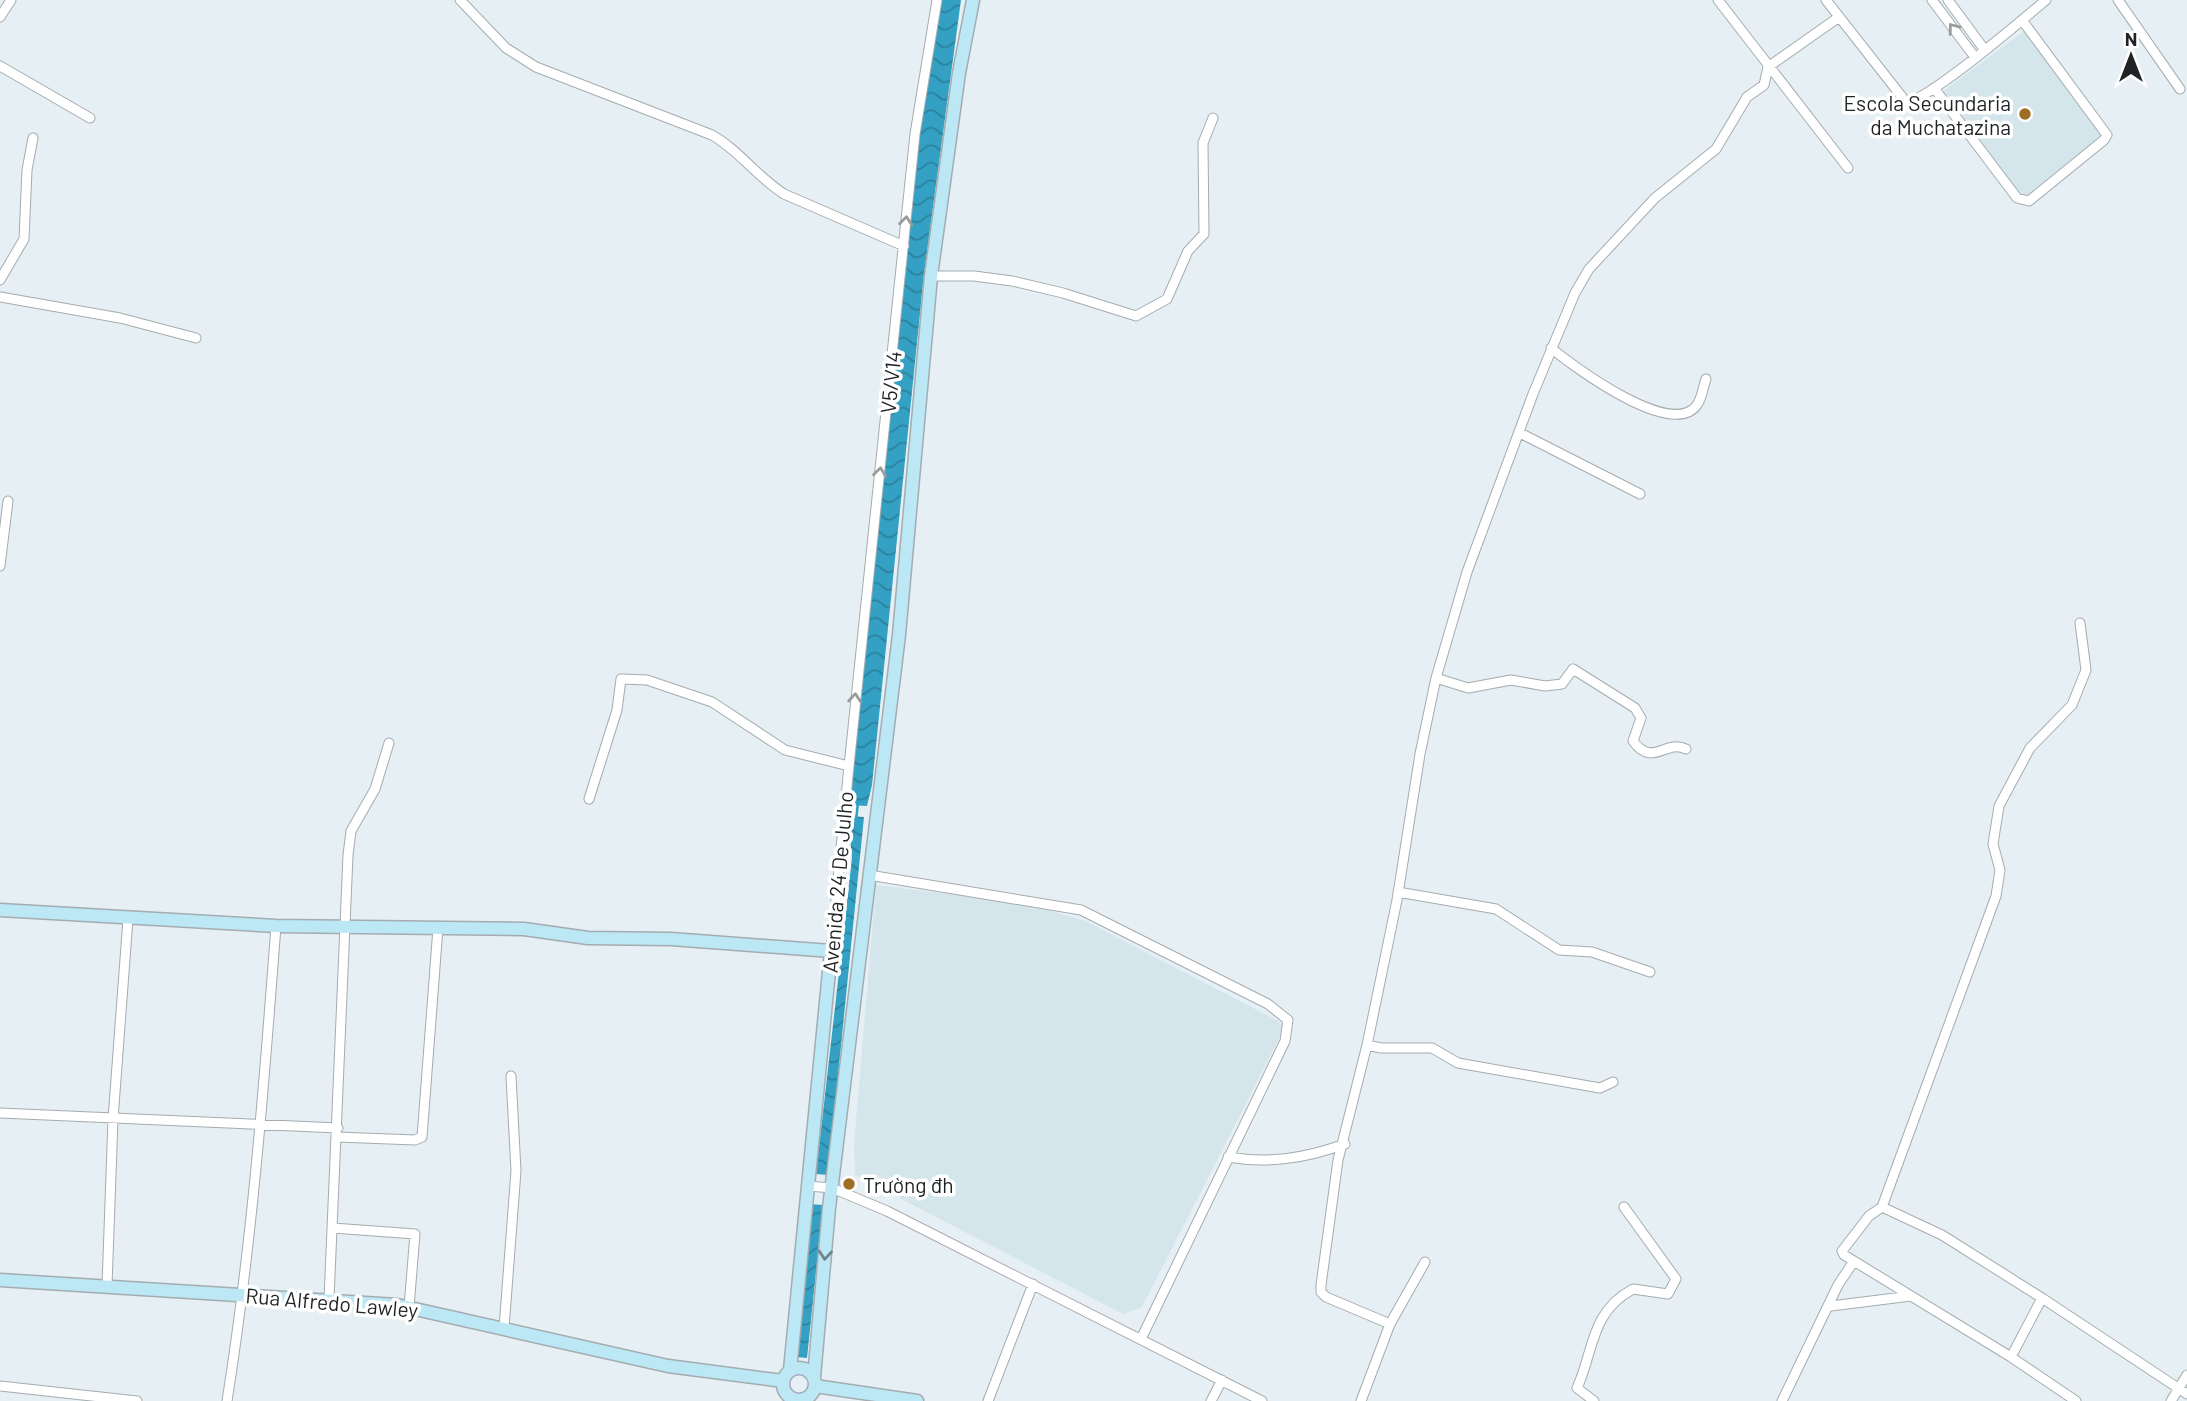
<svg xmlns="http://www.w3.org/2000/svg" width="2187" height="1401" font-family="Barlow,sans-serif">
<style>
.built{fill:#d4e5ec}
.water{fill:url(#water-waves)}
.lines{fill:none;stroke-linecap:round;stroke-linejoin:round}
.stream{stroke:#34a0c3;stroke-width:2.5}
.street-casing{stroke:#a4acb0;stroke-width:11}
.secondary-casing{stroke:#a4acb0;stroke-width:15}
.street{stroke:#fff;stroke-width:9}
.secondary{stroke:#bce7f4;stroke-width:12}
.oneway{stroke:#9a9c9c}
.oneway2{stroke:#6e858c}
.poi-dot{fill:#9f6e22;stroke:#fff;stroke-width:2.5}
.labels{text-anchor:middle;dominant-baseline:central;stroke-width:7;stroke-linejoin:round;paint-order:stroke}
.poi-label{font-size:21px;fill:#1f2324;stroke:#fff;text-anchor:end}
.street-label{font-size:21px;fill:#1f2324;stroke:#fff}
</style>
<defs>
<pattern id="water-waves" width="16" height="10" patternUnits="userSpaceOnUse" patternTransform="scale(1.75)"><rect width="16" height="10" fill="#34a0c3"/><path d="M0 5q4-4 8 0t8 0" fill="none" stroke="#2b829e"/></pattern>
</defs>
<rect width="100%" height="100%" fill="#e6eff3"/>
<path class="built" d="M 2027,29 L 2107,135 L 2023,198 L 1942,92 Z
M 876,885 L 1022,903 L 1083,920 L 1280,1022 L 1284,1029 L 1142,1307 L 1123,1314 L 855,1175 L 854,1145 Z"/>
<path class="water" d="M 942,0 L 961,0 L 924,274 L 872,785 L 867,806 L 849,805 L 920,134 Z
M 848,816 L 864,817 L 828,1175 L 816,1174 L 852,858 Z
M 810,1204 L 823,1205 L 807,1358 L 797,1357 Z"/>
<g class="lines">
<path class="stream" d="M 856,820 L 858,803"/>
<defs>
<path id="street" d="M 460,0 L 506,48 L 536,67 L 712,135 C 740,151 757,177 784,194 L 904,246
M 1718,0 L 1848,168
M 1826,0 L 1906,102 C 1928,101 2023,19 2046,0
M 1932,0 L 1974,56
M 1948,0 L 1984,49
M 2118,0 L 2180,89
M 0,17 L 11,0
M 0,66 L 90,118
M 1934,88 L 2017,198 L 2029,201 L 2104,140 L 2107,135 L 2022,20
M 931,276 L 974,276 L 1012,281 L 1063,293 L 1136,316 L 1167,299 L 1188,251 L 1204,234 L 1203,143 L 1213,118
M 0,280 L 24,239 L 27,170 L 33,138
M 0,297 L 120,318 L 196,338
M 1551,348 C 1573,366 1672,440 1697,405 C 1702,398 1703,387 1706,379
M 1520,433 L 1640,494
M 0,566 L 8,501
M 1436,678 L 1468,688 L 1511,680 L 1545,686 L 1562,684 L 1573,669 L 1635,708 L 1641,718 L 1633,741 C 1653,768 1665,739 1686,749
M 849,766 L 915,134 L 937,0
M 589,799 L 617,710 L 621,679 L 647,680 L 712,702 L 785,750 L 849,766 L 831,951
M 869,875 L 1081,910 L 1268,1004 L 1288,1020 L 1285,1041 L 1141,1339
M 1398,892 L 1496,909 L 1559,950 L 1592,952 L 1650,972
M 1367,1045 L 1381,1048 L 1432,1048 L 1458,1063 L 1600,1088 L 1613,1082
M 0,1113 L 338,1128
M 337,1137 L 415,1140 L 422,1137 L 438,928
M 1228,1157 C 1269,1164 1306,1158 1345,1144
M 808,1186 L 832,1188 L 887,1211 L 1262,1401
M 1882,1207 L 1942,1235 L 2042,1298 L 2011,1357
M 333,1228 L 415,1234 L 409,1307
M 107,1286 L 113,1119 L 128,919
M 2042,1298 L 2187,1394
M 329,1299 L 348,855 L 351,831 L 375,789 L 389,743
M 1831,1306 L 1911,1296
M 1390,1324 L 1326,1297 L 1321,1292 L 1321,1285 L 1338,1160 L 1367,1045 L 1397,900 L 1420,754 L 1436,678 L 1467,572 L 1533,394 L 1575,293 L 1589,269 L 1655,198 L 1716,149 L 1747,97 L 1764,85 L 1768,67 L 1839,17
M 504,1328 L 516,1171 L 511,1076
M 0,1386 L 137,1401
M 227,1401 C 252,1243 264,1085 276,926
M 988,1401 L 1033,1284
M 1211,1401 L 1222,1380
M 1361,1401 L 1390,1324 L 1425,1262
M 1594,1401 L 1577,1388 C 1594,1351 1590,1312 1633,1289 L 1668,1294 L 1676,1279 L 1624,1207
M 1782,1401 L 1838,1285 L 1854,1261
M 2076,1401 L 2011,1357 L 1844,1255 L 1842,1251 L 1869,1216 L 1882,1207 L 1996,896 L 2000,870 L 1993,844 L 1999,806 L 2030,748 L 2072,705 L 2086,670 L 2080,623
M 2171,1401 L 2187,1375"/>
<path id="secondary" d="M 0,910 L 276,926 L 524,929 L 588,938 L 671,939 L 831,951 L 790,1370
M 0,1280 L 397,1305 L 668,1366 L 783,1381
M783 1384a16 16 0 1 1 32 0a16 16 0 1 1-32 0Z
M 814,1377 L 829,1208 L 899,635 L 931,276 L 959,73 L 973,0
M 815,1386 L 917,1401"/>
</defs>
<use href="#street" class="street-casing"/>
<use href="#secondary" class="secondary-casing"/>
<use href="#street" class="street"/>
<use href="#secondary" class="secondary"/>
</g>
<defs><path id="oneway-chevron" d="M-2-3.5L2.5 0L-2 3.5" fill="none" stroke-width="1.6" stroke-linecap="round" stroke-linejoin="round" transform="scale(1.75)"/></defs>
<g class="oneway">
<use href="#oneway-chevron" transform="translate(1953 28) rotate(-127)"/>
<use href="#oneway-chevron" transform="translate(906 221) rotate(-84)"/>
<use href="#oneway-chevron" transform="translate(880 472) rotate(-83)"/>
<use href="#oneway-chevron" transform="translate(855 698) rotate(-85)"/>
</g>
<use class="oneway2" href="#oneway-chevron" transform="translate(825 1255) rotate(95)"/>
<g class="poi-dot">
<circle cx="2025" cy="114" r="7"/>
<circle cx="849" cy="1184" r="7"/>
</g>
<g class="labels">
<g class="poi-label">
<text x="2011" y="102">Escola Secundaria<tspan x="2011" dy="24">da Muchatazina</tspan></text>
<text x="863" y="1184" text-anchor="start">Trường đh</text>
</g>
<g class="street-label">
<text transform="translate(890 382) rotate(-84)">V5/V14</text>
<text transform="translate(837 882) rotate(-85)">Avenida 24 De Julho</text>
<text transform="translate(332 1302) rotate(5)">Rua Alfredo Lawley</text>
</g>
</g>
<g transform="translate(2131 56)" stroke="#ffffff" stroke-width="5" paint-order="stroke">
<path d="M0-5L12 26L0 18L-12 26Z" fill="#1f2324"/>
<text y="-10" font-size="19" font-weight="bold" text-anchor="middle" fill="#1f2324">N</text>
</g>
</svg>
